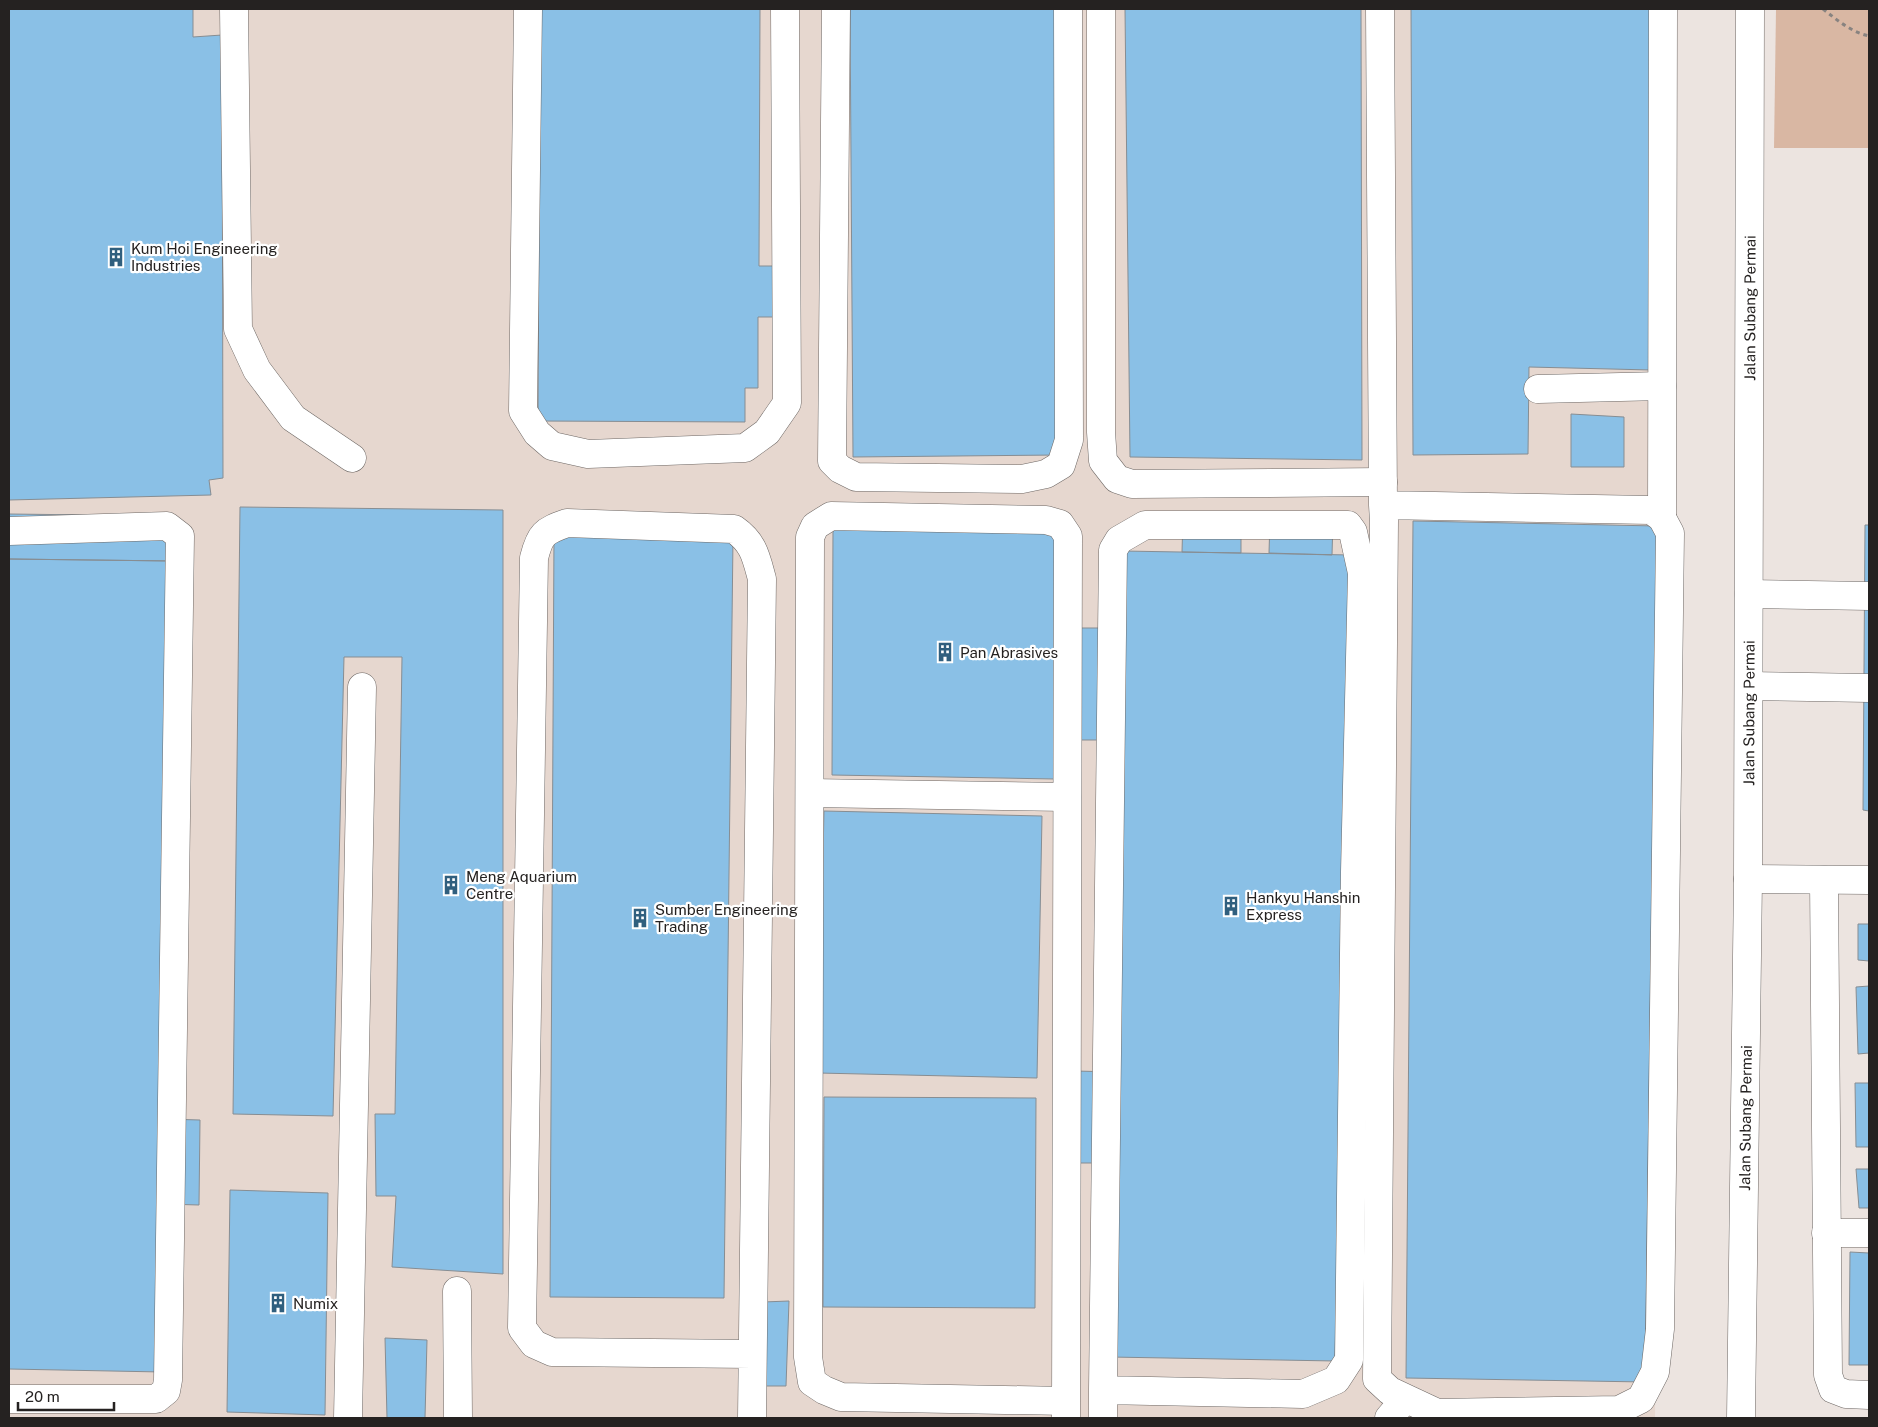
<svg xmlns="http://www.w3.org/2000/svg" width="1878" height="1427" font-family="'Public Sans',sans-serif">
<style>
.built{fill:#e6d7cf}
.green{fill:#d9b7a3}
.building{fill:#8ac0e6;stroke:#878d92}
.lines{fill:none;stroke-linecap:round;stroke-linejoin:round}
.minor-casing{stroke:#6e6865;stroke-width:29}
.path{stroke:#888380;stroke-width:3;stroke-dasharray:4 4;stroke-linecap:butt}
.minor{stroke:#fff;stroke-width:28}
.labels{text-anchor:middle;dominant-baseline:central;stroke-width:4.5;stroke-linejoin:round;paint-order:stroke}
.poi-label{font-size:15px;fill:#252221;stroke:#fff;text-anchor:start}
.street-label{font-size:15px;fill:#252221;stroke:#fff}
</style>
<rect width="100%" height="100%" fill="#ece4e0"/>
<path class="built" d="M 9,9 L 1666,9 L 1655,1418 L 9,1418 Z"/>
<path class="green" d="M 1776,9 L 1869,9 L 1869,148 L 1774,148 Z"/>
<path class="building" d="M 9,9 L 193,9 L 193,37 L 222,35 L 223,478 L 209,480 L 211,495 L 9,500 Z
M 540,9 L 760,9 L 759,266 L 780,266 L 780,317 L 758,317 L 758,388 L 745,388 L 745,422 L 538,421 Z
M 850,9 L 1055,9 L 1058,455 L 853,457 Z
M 1125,9 L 1361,9 L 1362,460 L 1130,457 Z
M 1411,9 L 1652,9 L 1651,370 L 1529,367 L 1528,454 L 1413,455 Z
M 1571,414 L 1624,417 L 1624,467 L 1571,467 Z
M 240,507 L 503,510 L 503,1274 L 392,1267 L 396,1196 L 376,1196 L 375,1114 L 395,1114 L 402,657 L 344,657 L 333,1116 L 233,1114 Z
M 9,514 L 175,516 L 173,561 L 9,559 Z
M 1183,517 L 1241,518 L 1241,553 L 1182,552 Z
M 1270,519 L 1333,520 L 1332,555 L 1269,553 Z
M 1413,521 L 1657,526 L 1645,1382 L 1406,1378 Z
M 1865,525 L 1869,525 L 1869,811 L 1863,810 Z
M 833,526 L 1058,530 L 1055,779 L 832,775 Z
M 554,535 L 733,538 L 724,1298 L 550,1297 Z
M 1123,551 L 1351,555 L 1335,1361 L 1110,1357 Z
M 9,559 L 173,561 L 162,1372 L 9,1369 Z
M 1076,628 L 1123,628 L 1122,740 L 1075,740 Z
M 824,811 L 1042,816 L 1037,1078 L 818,1073 Z
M 1858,924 L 1869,924 L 1869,961 L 1858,960 Z
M 1869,986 L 1869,1053 L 1858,1054 L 1856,987 Z
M 1075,1071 L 1116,1072 L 1114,1163 L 1073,1163 Z
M 1855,1083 L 1869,1083 L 1869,1147 L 1856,1147 Z
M 824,1097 L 1036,1098 L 1035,1308 L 823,1307 Z
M 166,1119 L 200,1120 L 199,1205 L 164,1204 Z
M 1856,1169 L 1869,1169 L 1869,1208 L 1859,1208 Z
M 230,1190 L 328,1193 L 325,1415 L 227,1412 Z
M 1850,1252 L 1869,1253 L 1869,1365 L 1849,1365 Z
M 789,1301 L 786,1386 L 760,1386 L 763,1302 Z
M 385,1338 L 427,1340 L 425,1418 L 387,1418 Z"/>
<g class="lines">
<defs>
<g id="minor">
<path d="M 234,9 L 238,329 L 257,370 L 293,418 L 352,458"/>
<path d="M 528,9 L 523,411 L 537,433 L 552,446 L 588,454 L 745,448 L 767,432 L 787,403 L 785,9"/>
<path d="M 836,9 L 832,461 L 840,469 L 856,477 L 1022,479 L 1046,474 L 1061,465 L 1069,440 L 1068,9"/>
<path d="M 1101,9 L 1101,432 L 1103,461 L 1117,479 L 1132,484 L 1383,482"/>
<path d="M 1380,9 L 1383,505 L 1384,521 L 1377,1379 L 1390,1391 L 1437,1413 L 1619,1410 L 1641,1399 L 1655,1372 L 1660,1329 L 1670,533 L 1662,518 L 1651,510 L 1383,505"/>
<path d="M 1538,389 L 1662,386"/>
<path d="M 1662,518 L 1663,9"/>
<path d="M 9,531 L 167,526 L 180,536 L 168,1380 L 166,1391 L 156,1399 L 9,1399"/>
<path d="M 1749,594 L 1869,596"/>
<path d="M 1749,686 L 1869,688"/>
<path d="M 810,793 L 1067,797"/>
<path d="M 1748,879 L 1869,880"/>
<path d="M 1824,880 L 1828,1375 L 1833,1389 L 1846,1394 L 1869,1395"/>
<path d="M 1826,1233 L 1869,1233"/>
<path d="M 457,1291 L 458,1418"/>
<path d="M 752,1354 L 552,1352 L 534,1344 L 522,1328 L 534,558 C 540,534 544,531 567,523 L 734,529 C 754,543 756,557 762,579 L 752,1418"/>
<path d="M 1066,1401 L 841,1397 L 824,1390 L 812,1382 L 808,1357 L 810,537 L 815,526 L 831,516 L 1046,520 L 1060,524 L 1068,536 L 1066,1418"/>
<path d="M 348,1418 L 362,687"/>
<path d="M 1103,1418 L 1103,1390 L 1113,550 L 1119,540 L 1145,525 L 1348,525 L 1353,532 L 1362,573 L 1355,872 L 1349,1360 L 1336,1380 L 1303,1394 L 1103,1390"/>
<path d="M 1389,1418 L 1405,1399"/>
<path id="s1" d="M 1741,1418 L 1748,879 L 1750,9"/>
</g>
</defs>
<use href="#minor" class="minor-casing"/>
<path class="path" d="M 1823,9 C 1837,20 1851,32 1869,36"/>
<use href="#minor" class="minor"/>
</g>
<defs>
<symbol id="building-bare" viewBox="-9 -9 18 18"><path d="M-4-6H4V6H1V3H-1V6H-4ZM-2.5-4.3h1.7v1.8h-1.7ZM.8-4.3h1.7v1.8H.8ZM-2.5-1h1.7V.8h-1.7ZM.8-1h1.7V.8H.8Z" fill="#305f7e" stroke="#fff" stroke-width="2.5" paint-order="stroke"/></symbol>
</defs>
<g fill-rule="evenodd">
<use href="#building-bare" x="102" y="243" width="28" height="28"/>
<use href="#building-bare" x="931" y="638" width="28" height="28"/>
<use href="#building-bare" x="437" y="871" width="28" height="28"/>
<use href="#building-bare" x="1217" y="892" width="28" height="28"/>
<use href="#building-bare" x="626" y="904" width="28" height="28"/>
<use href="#building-bare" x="264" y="1289" width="28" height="28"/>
</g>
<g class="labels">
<g class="poi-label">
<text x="131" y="248">Kum Hoi Engineering<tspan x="131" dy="17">Industries</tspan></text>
<text x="960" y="652">Pan Abrasives</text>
<text x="466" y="876">Meng Aquarium<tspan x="466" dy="17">Centre</tspan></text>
<text x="1246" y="897">Hankyu Hanshin<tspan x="1246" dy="17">Express</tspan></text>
<text x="655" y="909">Sumber Engineering<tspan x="655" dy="17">Trading</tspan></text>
<text x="293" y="1303">Numix</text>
</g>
<g class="street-label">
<text stroke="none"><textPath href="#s1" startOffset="1110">Jalan Subang Permai</textPath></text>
<text stroke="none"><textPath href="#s1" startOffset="705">Jalan Subang Permai</textPath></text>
<text stroke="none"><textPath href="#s1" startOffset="300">Jalan Subang Permai</textPath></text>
</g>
</g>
<rect width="1878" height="1427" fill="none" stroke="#252221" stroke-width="20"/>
<path d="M18 1402v8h96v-8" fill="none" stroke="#252221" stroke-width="2.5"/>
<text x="25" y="1402" font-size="15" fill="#252221" stroke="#ffffff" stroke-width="4" paint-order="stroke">20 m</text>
</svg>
